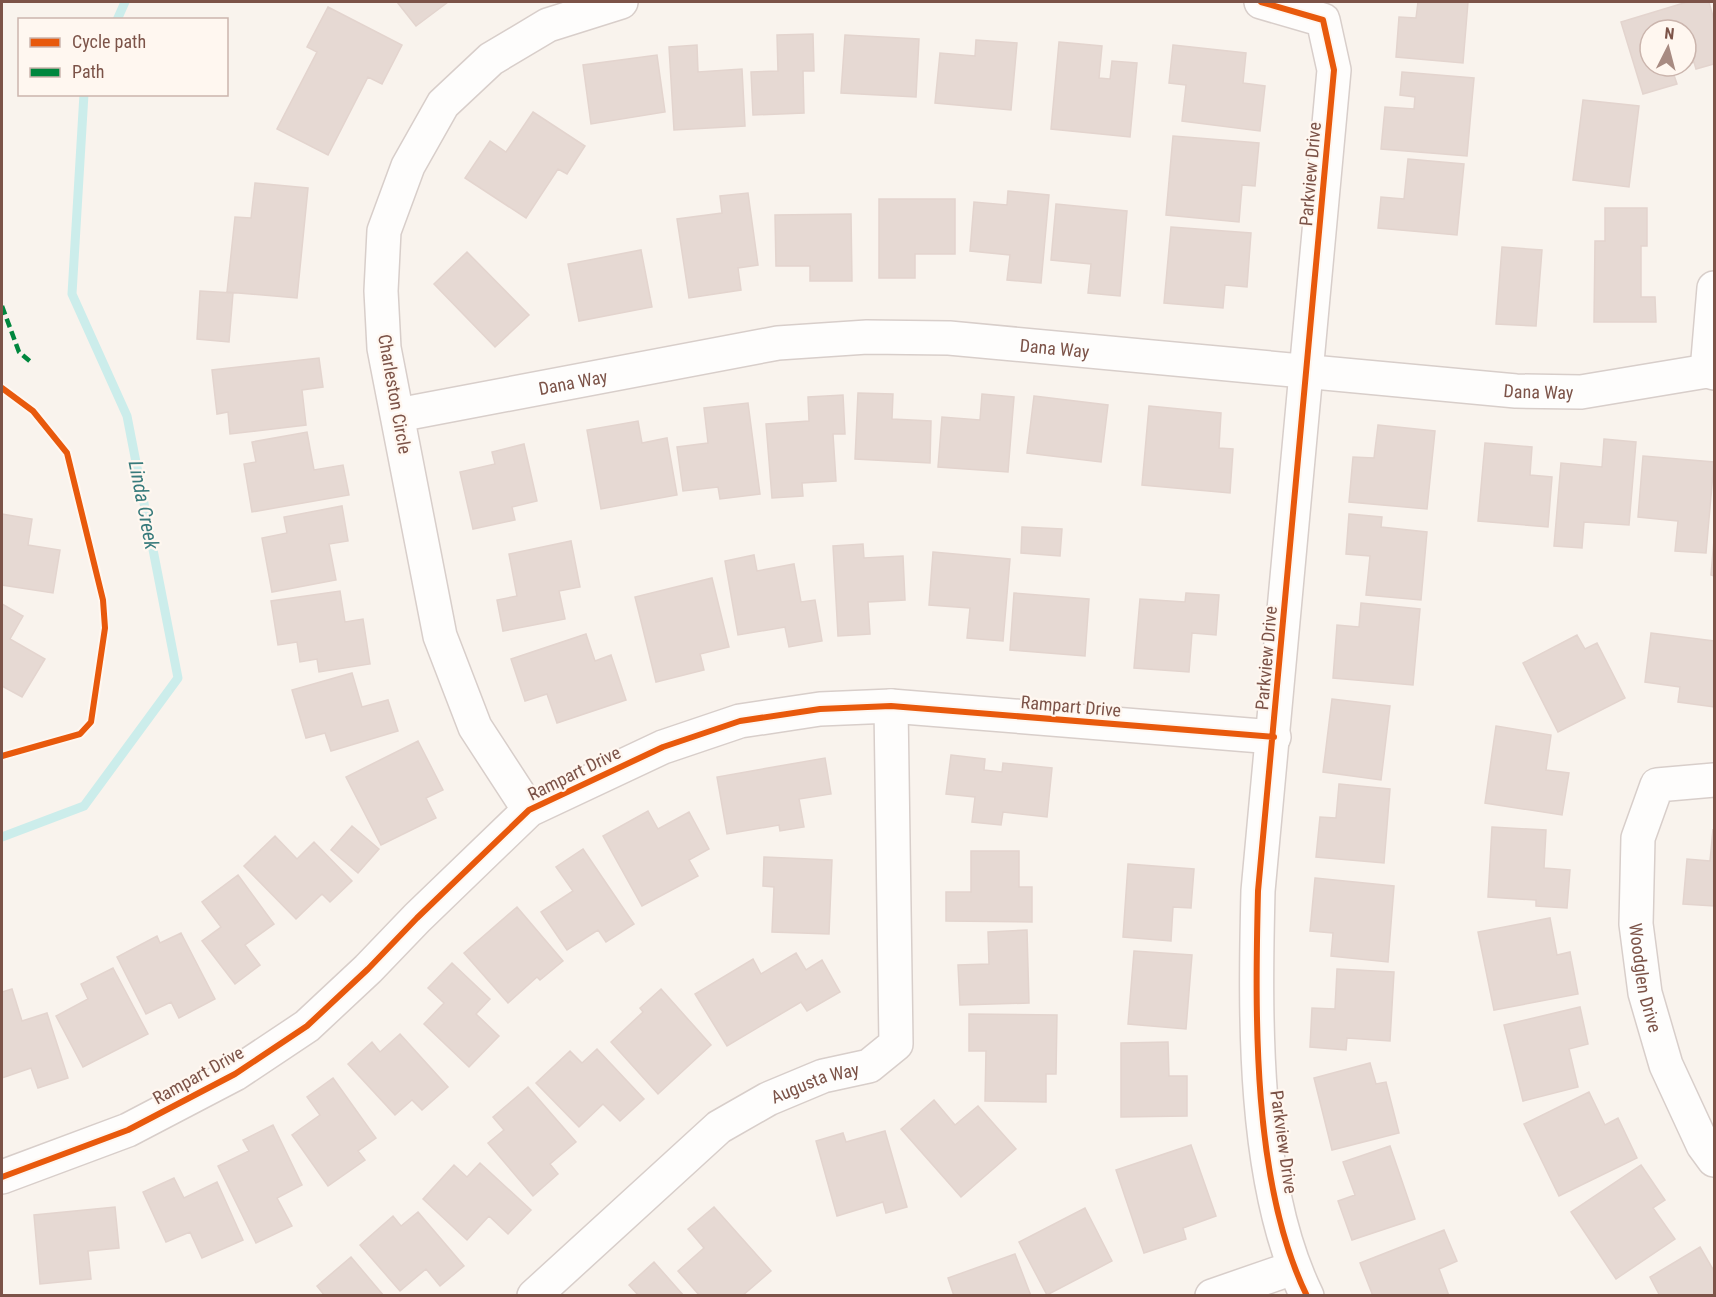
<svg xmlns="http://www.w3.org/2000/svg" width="1716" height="1297" font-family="'Roboto Condensed',sans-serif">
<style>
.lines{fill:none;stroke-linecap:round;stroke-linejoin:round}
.stream{stroke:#ccedeb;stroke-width:9}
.building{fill:#e6d9d3;stroke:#e3d4ce;stroke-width:1.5}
.minor-casing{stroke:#d8ceca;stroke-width:36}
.minor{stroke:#fefdfc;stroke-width:33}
.quiet{stroke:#00873e;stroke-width:4.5;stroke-dasharray:9 4.5;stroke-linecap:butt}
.cycleway-casing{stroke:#fff7f0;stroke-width:10}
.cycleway{stroke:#e8590c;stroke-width:6}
.labels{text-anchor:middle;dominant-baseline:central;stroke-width:4.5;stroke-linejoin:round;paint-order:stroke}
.street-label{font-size:18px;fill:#7c5348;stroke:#fff7f0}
.water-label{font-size:20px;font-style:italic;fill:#377a7b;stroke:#fff7f0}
</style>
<rect width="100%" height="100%" fill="#f9f3ed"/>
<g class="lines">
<path class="stream" d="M 117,20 L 125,2
M 2,837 L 84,806 L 178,678 L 127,416 L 72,294 L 84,94"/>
</g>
<path class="building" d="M 397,2 L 448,2 L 416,26 Z
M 1418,2 L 1468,2 L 1463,63 L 1396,57 L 1399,17 L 1416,18 Z
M 1687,2 L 1709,2 L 1714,20 L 1714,64 L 1696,69 L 1694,62 L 1686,65 L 1686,30 L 1650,30 L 1650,66 L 1682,66 L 1672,69 L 1677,84 L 1643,94 L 1621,22 Z
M 328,7 L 402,45 L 382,84 L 368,77 L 328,155 L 277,129 L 317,52 L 307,47 Z
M 813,34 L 814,71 L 803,71 L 804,113 L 753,115 L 751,72 L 778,71 L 777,35 Z
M 845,35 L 919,39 L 916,97 L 841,93 Z
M 976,40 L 1017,43 L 1011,110 L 935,103 L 940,53 L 975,56 Z
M 1059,42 L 1102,46 L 1099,78 L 1110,79 L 1112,61 L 1137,63 L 1130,137 L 1051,129 Z
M 697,45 L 698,72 L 742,69 L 745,126 L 674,130 L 669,47 Z
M 1173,45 L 1246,53 L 1243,83 L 1265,86 L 1260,131 L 1182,121 L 1186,85 L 1169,83 Z
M 657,55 L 665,112 L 591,124 L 583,65 Z
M 1402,72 L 1474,78 L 1467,156 L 1381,149 L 1385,107 L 1414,109 L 1415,97 L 1400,95 Z
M 1583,100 L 1639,106 L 1629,187 L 1573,180 Z
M 533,112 L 585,146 L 567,174 L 558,169 L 526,218 L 465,178 L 490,141 L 506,152 Z
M 1173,136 L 1259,143 L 1255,186 L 1242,185 L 1239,222 L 1166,215 Z
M 1408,159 L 1464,164 L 1457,235 L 1378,228 L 1381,197 L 1404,199 Z
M 255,183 L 308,188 L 297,298 L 227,292 L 235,217 L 251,218 Z
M 1008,191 L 1049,195 L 1041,283 L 1007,280 L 1010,255 L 970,251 L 974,202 L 1007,205 Z
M 748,193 L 758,265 L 738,268 L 741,290 L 689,298 L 677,219 L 722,213 L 720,196 Z
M 879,199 L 955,199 L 955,254 L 915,254 L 915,278 L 879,278 Z
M 1056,204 L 1127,211 L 1120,296 L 1088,293 L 1091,264 L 1051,260 Z
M 1605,208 L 1647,208 L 1647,246 L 1641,246 L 1641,297 L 1655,297 L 1656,322 L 1594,322 L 1595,241 L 1605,241 Z
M 851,214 L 852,281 L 810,281 L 810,266 L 776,266 L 775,215 Z
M 1171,227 L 1251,233 L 1247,287 L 1225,285 L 1223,308 L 1164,303 Z
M 1502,247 L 1542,250 L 1536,326 L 1496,324 Z
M 641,250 L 652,307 L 579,321 L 568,264 Z
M 467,252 L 529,315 L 495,347 L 434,284 Z
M 200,291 L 233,293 L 229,342 L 197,339 Z
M 319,358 L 323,387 L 302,390 L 306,425 L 230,434 L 228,412 L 217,414 L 212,370 Z
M 858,393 L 893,394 L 892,419 L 931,421 L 930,463 L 855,459 Z
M 982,394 L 1014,397 L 1008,472 L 938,467 L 942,417 L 980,420 Z
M 843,395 L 845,434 L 833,434 L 836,481 L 802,483 L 803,496 L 772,498 L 766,424 L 809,421 L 808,397 Z
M 1034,396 L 1108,405 L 1101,462 L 1027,453 Z
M 748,403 L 760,494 L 720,499 L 718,487 L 683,491 L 677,447 L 708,443 L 704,408 Z
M 1149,406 L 1221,413 L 1219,448 L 1233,449 L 1230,493 L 1142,485 Z
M 638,421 L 642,443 L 667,438 L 677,495 L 601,509 L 587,430 Z
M 1378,425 L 1435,431 L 1427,509 L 1349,502 L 1353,457 L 1374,458 Z
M 307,432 L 314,470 L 343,465 L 349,495 L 252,512 L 244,464 L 256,462 L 252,442 Z
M 1604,439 L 1636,442 L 1629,525 L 1584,522 L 1582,548 L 1554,546 L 1561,463 L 1602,467 Z
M 1485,443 L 1532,447 L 1530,475 L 1552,477 L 1548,527 L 1478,521 Z
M 524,444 L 537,501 L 512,507 L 515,520 L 473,529 L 460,472 L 495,464 L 492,452 Z
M 1643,456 L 1714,462 L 1706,553 L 1675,551 L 1678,521 L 1638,517 Z
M 342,506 L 348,541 L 329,544 L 336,580 L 272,592 L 262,538 L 287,533 L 284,517 Z
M 2,514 L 32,519 L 28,545 L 60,550 L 53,593 L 2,585 Z
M 1349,514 L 1382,517 L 1381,527 L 1427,532 L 1421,600 L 1366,595 L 1370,556 L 1346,554 Z
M 1022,527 L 1062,529 L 1060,556 L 1021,553 Z
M 1714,540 L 1714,576 L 1711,575 Z
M 571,541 L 580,587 L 559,591 L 565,619 L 503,631 L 497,600 L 517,596 L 509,554 Z
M 863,544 L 864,558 L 903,556 L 905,600 L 868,602 L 870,634 L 838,636 L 833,546 Z
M 933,552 L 1010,559 L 1003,641 L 967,638 L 970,608 L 929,605 Z
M 754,555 L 757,571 L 794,564 L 801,602 L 815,600 L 822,641 L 789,647 L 785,627 L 738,635 L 725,561 Z
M 712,578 L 729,647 L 700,654 L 704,670 L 656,682 L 635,597 Z
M 340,591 L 345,622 L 363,619 L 370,664 L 319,672 L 317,659 L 300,662 L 297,642 L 278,645 L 271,601 Z
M 1014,593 L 1089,599 L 1085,656 L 1010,650 Z
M 1186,593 L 1219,595 L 1216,635 L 1192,633 L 1189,672 L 1134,668 L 1140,599 L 1185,602 Z
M 1361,603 L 1420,609 L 1413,685 L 1333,678 L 1337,625 L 1359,627 Z
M 2,604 L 23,616 L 10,639 L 45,659 L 22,697 L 2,686 Z
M 1651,633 L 1714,641 L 1714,707 L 1678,702 L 1680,687 L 1645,682 Z
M 586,634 L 595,661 L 611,655 L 626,700 L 557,723 L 547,694 L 525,701 L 511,659 Z
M 1577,635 L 1585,649 L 1597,643 L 1625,698 L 1558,732 L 1523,663 Z
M 352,673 L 362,707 L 388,700 L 398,731 L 331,751 L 325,733 L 306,738 L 292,690 Z
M 1332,699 L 1390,706 L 1381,780 L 1323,772 Z
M 1496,726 L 1551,735 L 1546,770 L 1569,773 L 1562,815 L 1485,803 Z
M 418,741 L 443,790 L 426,798 L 436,818 L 381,845 L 346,777 Z
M 951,755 L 985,759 L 984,770 L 1002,772 L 1003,763 L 1052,768 L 1047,817 L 1003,812 L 1001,825 L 972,822 L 975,797 L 946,794 Z
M 825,758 L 831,794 L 799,799 L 804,827 L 780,831 L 779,825 L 727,834 L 717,777 Z
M 1339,784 L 1390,789 L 1384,863 L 1316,857 L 1320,817 L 1336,818 Z
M 648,811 L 658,829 L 689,812 L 709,849 L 689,860 L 698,876 L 642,906 L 603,836 Z
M 352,826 L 379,849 L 358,873 L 331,850 Z
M 1492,827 L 1546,830 L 1544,868 L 1570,870 L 1567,908 L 1536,906 L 1536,900 L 1488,897 Z
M 1713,829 L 1714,906 L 1683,904 L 1687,859 L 1710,861 Z
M 275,836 L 297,859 L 314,842 L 352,881 L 330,902 L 322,894 L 296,919 L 244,866 Z
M 583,849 L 634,924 L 606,942 L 598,930 L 567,950 L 541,912 L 573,891 L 556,867 Z
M 971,851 L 1019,851 L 1019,887 L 1032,887 L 1032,922 L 946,921 L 946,892 L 971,892 Z
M 764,857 L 832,860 L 829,934 L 772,932 L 774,887 L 763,886 Z
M 1128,864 L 1194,869 L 1191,908 L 1173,907 L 1171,941 L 1123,937 Z
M 238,875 L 274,924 L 245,945 L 260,965 L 235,984 L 202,941 L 221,927 L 202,902 Z
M 1315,878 L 1394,886 L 1388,962 L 1331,956 L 1333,933 L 1310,931 Z
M 517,907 L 563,961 L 540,980 L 537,977 L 508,1003 L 464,953 Z
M 1550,918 L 1557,955 L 1570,952 L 1578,994 L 1494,1010 L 1478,932 Z
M 1027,930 L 1029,1003 L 960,1005 L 958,965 L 989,964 L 988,932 Z
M 181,933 L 215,999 L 179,1018 L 171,1002 L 146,1014 L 117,957 L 157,936 L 160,943 Z
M 1134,951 L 1192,955 L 1186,1029 L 1128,1024 Z
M 796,953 L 806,970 L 822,960 L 840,992 L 807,1011 L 801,1002 L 727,1046 L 695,994 L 753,959 L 761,974 Z
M 452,963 L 490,999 L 476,1014 L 499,1036 L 469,1067 L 424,1024 L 444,1003 L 428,988 Z
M 113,968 L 148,1034 L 83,1067 L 56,1016 L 88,999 L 81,984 Z
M 1337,969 L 1394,972 L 1390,1041 L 1347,1038 L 1346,1050 L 1310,1047 L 1312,1008 L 1335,1009 Z
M 12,989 L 22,1021 L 47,1013 L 68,1078 L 38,1088 L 31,1068 L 2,1078 L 2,992 Z
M 661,989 L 711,1045 L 658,1094 L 611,1042 L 643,1012 L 640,1008 Z
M 1580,1007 L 1588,1044 L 1569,1049 L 1578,1087 L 1523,1101 L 1504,1025 Z
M 969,1014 L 1057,1015 L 1056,1074 L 1046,1074 L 1046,1102 L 985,1101 L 986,1051 L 969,1051 Z
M 400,1034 L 448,1087 L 422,1110 L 412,1100 L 395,1115 L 348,1064 L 372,1042 L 380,1052 Z
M 1168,1042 L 1169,1076 L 1187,1076 L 1187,1116 L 1121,1117 L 1121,1043 Z
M 597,1049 L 644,1099 L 620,1121 L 603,1104 L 579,1127 L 536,1083 L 570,1051 L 582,1063 Z
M 1370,1063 L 1376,1084 L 1386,1082 L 1399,1133 L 1332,1150 L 1314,1078 Z
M 333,1078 L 376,1138 L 358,1151 L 365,1160 L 328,1186 L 292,1135 L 320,1115 L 307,1097 Z
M 528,1087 L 576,1142 L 550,1164 L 558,1174 L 533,1196 L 488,1143 L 504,1130 L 493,1117 Z
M 1589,1092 L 1605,1125 L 1618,1118 L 1637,1158 L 1559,1196 L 1524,1124 Z
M 934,1100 L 955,1125 L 978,1106 L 1016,1149 L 961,1197 L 901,1129 Z
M 273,1125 L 302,1185 L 277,1198 L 292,1226 L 256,1243 L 218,1166 L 249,1151 L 243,1140 Z
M 885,1131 L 907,1207 L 886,1213 L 883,1202 L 837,1216 L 816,1141 L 843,1133 L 846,1142 Z
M 1191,1145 L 1216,1216 L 1183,1228 L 1186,1239 L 1144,1253 L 1116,1170 Z
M 1390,1146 L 1415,1219 L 1352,1240 L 1338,1201 L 1355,1195 L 1343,1162 Z
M 480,1163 L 531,1210 L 508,1234 L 489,1216 L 467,1240 L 423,1199 L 454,1165 L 467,1177 Z
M 1641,1165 L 1665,1200 L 1653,1208 L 1675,1239 L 1616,1279 L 1571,1212 Z
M 174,1178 L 184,1198 L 217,1182 L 243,1240 L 202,1258 L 190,1232 L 166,1242 L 143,1192 Z
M 115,1207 L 119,1248 L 88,1251 L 91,1279 L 40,1284 L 34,1215 Z
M 714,1207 L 771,1271 L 742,1296 L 700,1296 L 678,1271 L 704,1248 L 688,1229 Z
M 1085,1208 L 1112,1261 L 1047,1295 L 1019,1242 Z
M 418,1212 L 464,1266 L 440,1286 L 426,1269 L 400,1291 L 360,1245 L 393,1216 L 401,1226 Z
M 1444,1230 L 1457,1261 L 1439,1269 L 1449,1296 L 1373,1296 L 1360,1263 Z
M 1700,1247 L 1714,1271 L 1714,1296 L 1660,1296 L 1650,1277 Z
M 1015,1254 L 1031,1296 L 954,1296 L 948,1278 Z
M 351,1257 L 384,1296 L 325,1296 L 317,1286 Z
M 654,1262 L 684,1296 L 639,1296 L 629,1285 Z"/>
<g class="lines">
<defs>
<g id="minor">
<path d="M 1261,2 L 1323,20 L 1334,70 L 1258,891 C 1255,1015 1252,1184 1307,1296"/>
<path d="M 1707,371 L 1714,288"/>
<path id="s1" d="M 398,415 L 778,343 L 867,337 L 949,338 L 1516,391 L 1581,392 L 1707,371 L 1714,373"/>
<path id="s2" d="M 1714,780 L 1657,785 L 1638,838 L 1636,924 L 1645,993 L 1666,1065 L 1703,1145 L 1714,1160"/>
<path d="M 529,810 L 475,727 L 440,636 L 384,348 L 381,291 L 384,231 L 408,166 L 443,104 L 491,59 L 548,25 L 621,2"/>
<path d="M 2,1177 L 128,1130 L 235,1074 L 307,1026 L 368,969 L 417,918 L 529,810 L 663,747 L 740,721 L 820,709 L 891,706 L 1274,737"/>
<path id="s3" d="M 534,1296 L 719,1127 L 768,1099 L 823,1076 L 869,1066 L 896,1044 L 891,706"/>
<path d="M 1212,1296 L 1293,1268"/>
</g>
</defs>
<use href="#minor" class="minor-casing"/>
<use href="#minor" class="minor"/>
<path class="quiet" d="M 2,306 L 19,352 L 32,363"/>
<defs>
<path id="cycleway" d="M 1261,2 L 1323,20 L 1334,70 L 1258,891 C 1255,1015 1252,1184 1307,1296
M 2,388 L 33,411 L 67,453 L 103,600 L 105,628 L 91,722 L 80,734 L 2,756
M 2,1177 L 128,1130 L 235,1074 L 307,1026 L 368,969 L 417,918 L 529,810 L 663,747 L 740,721 L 820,709 L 891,706 L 1274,737"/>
</defs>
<use href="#cycleway" class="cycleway-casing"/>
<use href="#cycleway" class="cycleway"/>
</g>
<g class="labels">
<g class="street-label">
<text transform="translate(1310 174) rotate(-85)">Parkview Drive</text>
<text stroke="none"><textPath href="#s1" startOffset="664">Dana Way</textPath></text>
<text stroke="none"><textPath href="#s1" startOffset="178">Dana Way</textPath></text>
<text stroke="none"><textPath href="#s1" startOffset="1150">Dana Way</textPath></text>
<text transform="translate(395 394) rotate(80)">Charleston Circle</text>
<text transform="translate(1266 658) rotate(-85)">Parkview Drive</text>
<text transform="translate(1071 706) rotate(5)">Rampart Drive</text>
<text transform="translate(574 773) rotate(-26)">Rampart Drive</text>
<text stroke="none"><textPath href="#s2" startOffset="254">Woodglen Drive</textPath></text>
<text transform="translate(198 1075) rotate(-29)">Rampart Drive</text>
<text stroke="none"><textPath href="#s3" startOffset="357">Augusta Way</textPath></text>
<text transform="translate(1284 1142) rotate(82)">Parkview Drive</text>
</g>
<g class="water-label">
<text transform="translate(144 505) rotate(79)">Linda Creek</text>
</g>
</g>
<rect width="1716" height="1297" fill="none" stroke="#7c5348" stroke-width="6"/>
<rect x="18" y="18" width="210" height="78" fill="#fff7f0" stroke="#cbb5ad" stroke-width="1.5"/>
<rect x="30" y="38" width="30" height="9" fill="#e8590c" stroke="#cbb5ad" stroke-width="1.5"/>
<text x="72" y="48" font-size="18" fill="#7c5348">Cycle path</text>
<rect x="30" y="68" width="30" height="9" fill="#00873e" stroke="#cbb5ad" stroke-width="1.5"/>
<text x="72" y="78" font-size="18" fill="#7c5348">Path</text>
<g transform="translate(1668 48) rotate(6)"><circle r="28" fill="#fff7f0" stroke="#cbb5ad" stroke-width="1.5"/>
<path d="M0-4.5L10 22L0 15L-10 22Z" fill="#a88b82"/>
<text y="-9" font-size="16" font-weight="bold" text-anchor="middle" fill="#7c5348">N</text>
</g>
</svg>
